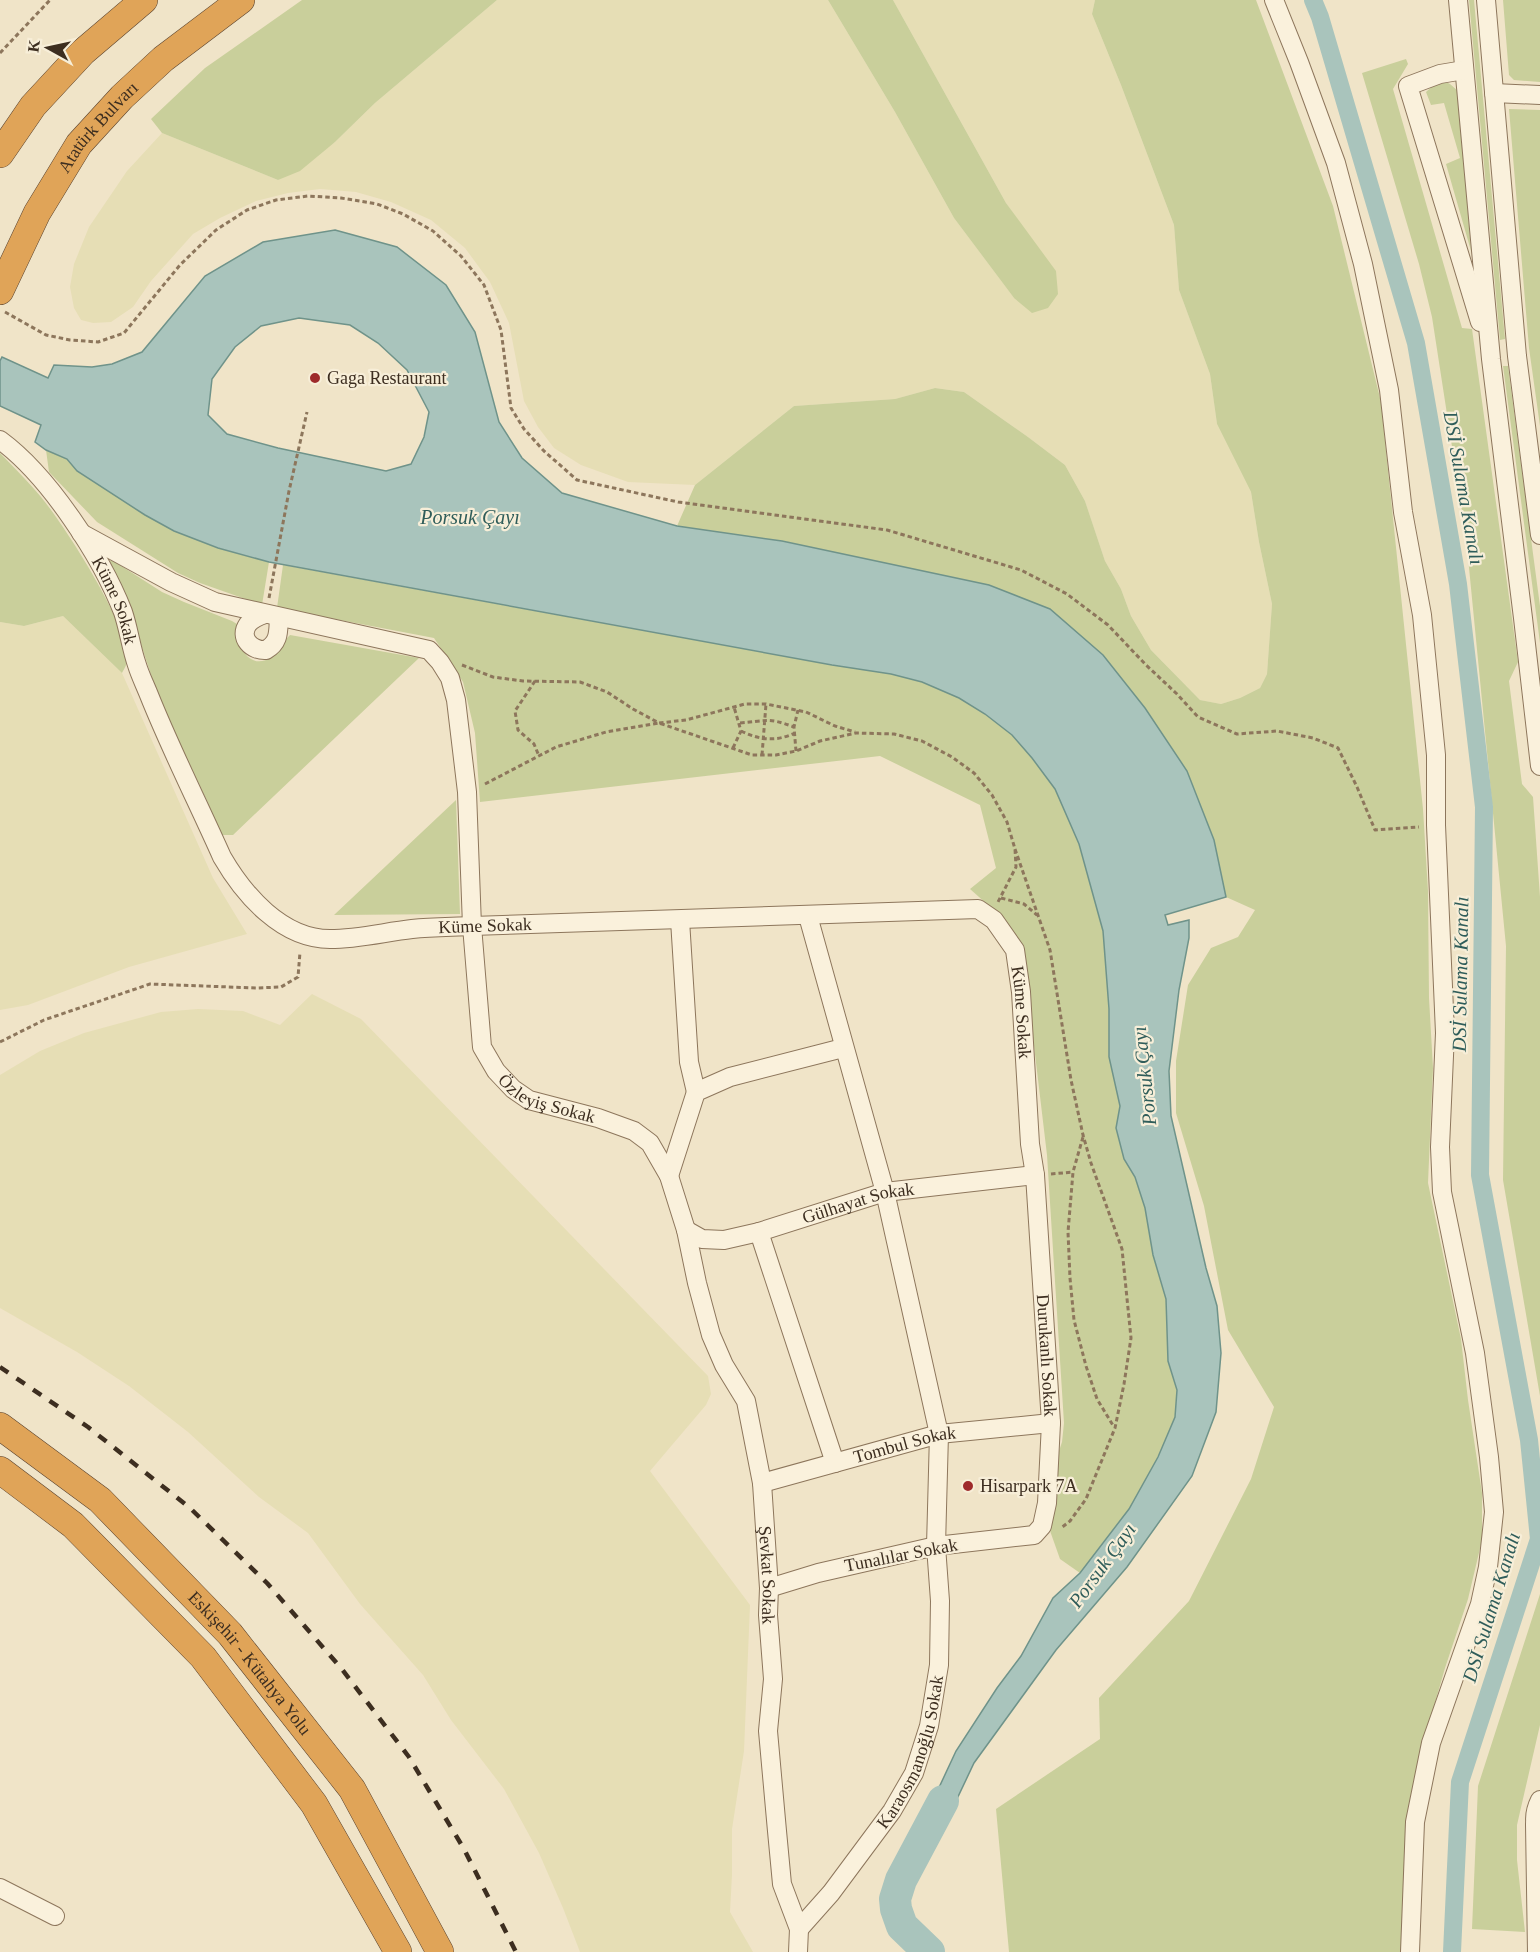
<svg xmlns="http://www.w3.org/2000/svg" width="1540" height="1952" font-family="Georgia,serif">
<style>
.farmland{fill:#e6deb5}
.green{fill:#c9cf9b}
.water{fill:#a9c4bc;stroke:#6f938a;stroke-width:1.5;fill-rule:evenodd}
.lines{fill:none;stroke-linecap:round;stroke-linejoin:round}
.canal{stroke:#a9c4bc;stroke-width:18}
.river{stroke:#a9c4bc;stroke-width:32}
.minor-casing{stroke:#8d765c;stroke-width:20}
.highway-casing{stroke:#5b4430;stroke-width:28}
.path{stroke:#8d765c;stroke-width:3;stroke-dasharray:4.5 3;stroke-linecap:butt}
.minor{stroke:#faf1dc;stroke-width:18}
.highway{stroke:#e0a458;stroke-width:27}
.rail{stroke:#3d2e20;stroke-width:4.5;stroke-dasharray:10 10;stroke-linecap:butt}
.poi-dot{fill:#9e2a2b;stroke:#f7eed8;stroke-width:2}
.labels{text-anchor:middle;dominant-baseline:central;stroke-width:4.5;stroke-linejoin:round;paint-order:stroke}
.street-label{font-size:18px;fill:#3d2e20;stroke:#f7eed8}
.poi-label{font-size:18px;fill:#3d2e20;stroke:#f7eed8;text-anchor:start}
.water-label{font-size:20px;font-style:italic;fill:#2f5d5a;stroke:#f7eed8}
</style>
<rect width="100%" height="100%" fill="#f0e4c8"/>
<path class="farmland" d="M 497,0 L 828,0 L 895,112 L 954,218 L 1014,298 L 1030,238 L 1006,203 L 893,0 L 1095,0 L 1092,14 L 1121,85 L 1174,225 L 1179,290 L 1210,374 L 1217,424 L 1251,492 L 1259,542 L 1272,604 L 1267,674 L 1260,688 L 1240,698 L 1221,704 L 1200,700 L 1151,650 L 1131,616 L 1121,589 L 1105,561 L 1085,501 L 1065,465 L 1028,437 L 964,392 L 935,388 L 895,399 L 794,406 L 695,485 L 628,482 L 581,465 L 554,448 L 538,427 L 524,401 L 509,323 L 490,282 L 465,248 L 431,220 L 391,202 L 356,192 L 320,189 L 288,193 L 256,201 L 220,218 L 193,234 L 151,281 L 133,307 L 111,322 L 93,323 L 81,320 L 74,308 L 70,287 L 74,264 L 89,227 L 127,171 L 162,133 L 278,180 L 335,142 L 375,103 Z
M 63,616 L 122,673 L 213,878 L 247,934 L 129,967 L 28,1005 L 0,1010 L 0,622 L 24,626 Z
M 312,994 L 361,1019 L 708,1376 L 711,1394 L 706,1405 L 650,1471 L 750,1605 L 744,1751 L 732,1829 L 732,1875 L 730,1912 L 753,1952 L 580,1952 L 563,1908 L 539,1853 L 504,1789 L 451,1720 L 423,1675 L 360,1604 L 308,1533 L 259,1497 L 188,1432 L 129,1386 L 77,1352 L 0,1308 L 0,1075 L 40,1051 L 84,1033 L 161,1012 L 198,1009 L 243,1011 L 280,1025 Z"/>
<path class="green" d="M 302,0 L 497,0 L 375,103 L 335,142 L 300,171 L 278,180 L 162,133 L 151,119 L 205,68 Z
M 828,0 L 893,0 L 1006,203 L 1056,271 L 1058,294 L 1048,308 L 1032,313 L 1014,298 L 954,218 L 895,112 Z
M 1095,0 L 1256,0 L 1333,206 L 1381,402 L 1423,809 L 1428,891 L 1429,998 L 1433,1068 L 1428,1183 L 1461,1339 L 1468,1400 L 1482,1493 L 1482,1540 L 1468,1599 L 1445,1668 L 1419,1759 L 1403,1952 L 1009,1952 L 996,1809 L 1100,1739 L 1099,1698 L 1189,1601 L 1251,1479 L 1274,1407 L 1228,1330 L 1204,1206 L 1176,1113 L 1176,1061 L 1188,985 L 1211,948 L 1238,937 L 1255,910 L 1226,897 L 1214,840 L 1187,771 L 1145,708 L 1103,655 L 989,585 L 782,541 L 677,526 L 695,485 L 794,406 L 895,399 L 935,388 L 964,392 L 1028,437 L 1065,465 L 1085,501 L 1105,561 L 1121,589 L 1131,616 L 1151,650 L 1200,700 L 1221,704 L 1240,698 L 1260,688 L 1267,674 L 1272,604 L 1259,542 L 1251,492 L 1217,424 L 1210,374 L 1179,290 L 1174,225 L 1121,85 L 1092,14 Z
M 1469,0 L 1474,0 L 1505,339 L 1500,340 Z
M 1503,0 L 1540,0 L 1540,82 L 1514,80 L 1509,75 Z
M 1406,59 L 1408,64 L 1393,89 L 1462,328 L 1472,329 L 1518,662 L 1509,681 L 1522,784 L 1533,797 L 1540,897 L 1540,1396 L 1503,1180 L 1506,946 L 1466,537 L 1432,317 L 1419,264 L 1362,73 Z
M 1444,81 L 1450,84 L 1458,91 L 1471,251 L 1446,164 L 1460,158 L 1444,103 L 1431,105 L 1426,92 L 1437,82 Z
M 1509,109 L 1540,110 L 1540,426 L 1529,348 Z
M 1503,366 L 1508,366 L 1540,606 L 1540,643 Z
M 46,450 L 67,459 L 78,471 L 145,515 L 218,548 L 269,562 L 262,605 L 200,583 L 178,573 L 97,522 L 49,472 Z
M 0,453 C 14,468 29,482 41,497 C 63,523 132,630 127,660 C 127,665 124,669 122,673 L 63,616 L 24,626 L 0,622 Z
M 112,560 L 162,592 L 184,602 L 232,621 L 237,624 C 236,644 248,672 272,657 C 281,651 283,641 290,635 L 419,658 L 233,835 L 221,835 L 207,801 L 159,700 L 130,610 L 109,561 Z
M 283,565 L 832,665 L 891,674 L 922,682 L 959,698 L 985,714 L 1012,735 L 1032,758 L 1055,789 L 1079,844 L 1103,931 L 1109,1009 L 1109,1057 L 1120,1106 L 1116,1128 L 1124,1159 L 1135,1177 L 1145,1208 L 1153,1255 L 1166,1299 L 1168,1361 L 1177,1390 L 1175,1417 L 1158,1457 L 1129,1509 L 1080,1573 L 1060,1559 L 1049,1528 L 1058,1454 L 1062,1442 L 1064,1423 L 1047,1155 L 1022,945 L 1006,921 L 970,889 L 996,868 L 980,805 L 880,756 L 480,802 L 475,733 L 463,682 L 434,638 L 277,608 Z
M 456,800 L 460,914 L 334,915 Z
M 1540,1594 L 1540,1725 L 1517,1825 L 1517,1860 L 1525,1932 L 1472,1929 L 1478,1786 Z"/>
<path class="water" d="M 335,230 L 397,247 L 446,285 L 475,332 L 499,422 L 522,458 L 562,493 L 677,526 L 782,541 L 989,585 L 1050,609 L 1103,655 L 1145,708 L 1187,771 L 1214,840 L 1226,897 L 1165,915 L 1168,925 L 1189,920 L 1189,938 L 1179,990 L 1169,1071 L 1171,1116 L 1206,1268 L 1217,1306 L 1221,1353 L 1216,1412 L 1192,1476 L 1127,1567 L 1056,1650 L 974,1763 L 928,1860 L 918,1858 L 929,1809 L 956,1751 L 997,1688 L 1021,1656 L 1053,1598 L 1080,1573 L 1129,1509 L 1158,1457 L 1175,1417 L 1177,1390 L 1168,1361 L 1166,1299 L 1153,1255 L 1145,1208 L 1135,1177 L 1124,1159 L 1116,1128 L 1120,1106 L 1109,1057 L 1109,1009 L 1103,931 L 1079,844 L 1055,789 L 1032,758 L 1012,735 L 985,714 L 959,698 L 922,682 L 891,674 L 832,665 L 269,562 L 218,548 L 174,531 L 145,515 L 77,471 L 67,459 L 46,450 L 35,442 L 41,425 L 0,406 L 0,361 L 2,357 L 48,378 L 54,365 L 92,367 L 112,364 L 142,352 L 205,276 L 263,242 ZM 299,318 L 350,325 L 378,343 L 407,370 L 429,412 L 424,437 L 411,464 L 386,471 L 278,448 L 227,434 L 208,415 L 212,379 L 235,347 L 261,326 Z"/>
<g class="lines">
<path class="canal" d="M 1313,0 L 1320,17 L 1416,343 L 1458,584 L 1484,807 L 1480,1175 L 1529,1440 L 1539,1539 L 1460,1782 L 1452,1952"/>
<path class="river" d="M 929,1952 L 902,1926 L 896,1909 L 895,1899 L 901,1880 L 943,1801"/>
<defs>
<g id="minor">
<path d="M 1274,0 L 1299,62 L 1336,163 L 1363,264 L 1389,390 L 1403,512 L 1422,615 L 1436,755 L 1436,825 L 1445,1033 L 1440,1147 L 1442,1192 L 1475,1353 L 1489,1457 L 1494,1512 L 1488,1567 L 1480,1604 L 1431,1743 L 1415,1822 L 1410,1952"/>
<path d="M 1458,0 L 1491,359 L 1523,618 L 1540,766"/>
<path d="M 1486,0 L 1517,356 L 1540,535"/>
<path d="M 1464,70 L 1440,74 L 1408,86 L 1480,322"/>
<path d="M 1494,93 L 1540,95"/>
<path id="s1" d="M 0,440 C 49,476 101,556 123,612 C 129,630 131,648 137,665 C 140,675 145,685 149,695 C 171,750 198,803 222,857 C 244,895 282,939 330,939 C 358,939 385,932 412,929 C 432,927 452,927 472,926 L 978,909 L 994,920 L 1015,950 L 1021,992 L 1030,1144 L 1035,1175 L 1051,1423 L 1047,1503 L 1042,1526 L 1034,1535 L 936,1546 L 818,1573 L 769,1588"/>
<path id="s2" d="M 81,533 L 171,582 L 215,602 L 429,650 L 440,662 L 450,678 L 456,700 L 467,792 L 472,926 L 482,1047 L 496,1071 L 513,1089 L 529,1100 L 598,1118 L 634,1131 L 650,1143 L 669,1176 L 686,1230 L 697,1283 L 711,1335 L 724,1365 L 746,1401 L 762,1483 L 769,1588 L 768,1615 L 773,1679 L 768,1731 L 777,1831 L 782,1884 L 799,1929 L 798,1952"/>
<path d="M 265,614 C 259,616 252,619 248,624 C 238,638 252,651 266,650 C 280,642 278,631 279,617"/>
<path d="M 680,920 L 689,1062 L 696,1092"/>
<path d="M 669,1176 L 696,1092 L 730,1077 L 843,1048"/>
<path id="s3" d="M 686,1230 L 702,1239 L 724,1240 L 759,1232 L 885,1192 L 1035,1175"/>
<path d="M 759,1232 L 835,1463"/>
<path id="s4" d="M 762,1483 L 939,1434 L 1051,1423"/>
<path d="M 1535,1824 L 1537,1952"/>
<path d="M 1539,1835 C 1533,1823 1534,1812 1540,1800"/>
<path d="M 0,1888 L 55,1916"/>
<path id="s5" d="M 799,1929 L 831,1893 L 892,1811 L 914,1773 L 929,1726 L 939,1665 L 940,1601 L 936,1546 L 939,1434 L 885,1192 L 808,916"/>
</g>
<g id="highway">
<path d="M 0,154 L 33,106 L 83,52 L 144,0"/>
<path id="s6" d="M 0,291 L 37,213 L 79,144 L 122,97 L 163,59 L 241,0"/>
<path id="s7" d="M 0,1426 L 100,1500 L 230,1634 L 352,1789 L 440,1952"/>
<path d="M 0,1470 L 73,1525 L 203,1657 L 314,1804 L 398,1952"/>
</g>
</defs>
<use href="#minor" class="minor-casing"/>
<use href="#highway" class="highway-casing"/>
<path class="path" d="M 0,53 L 50,0
M 5,312 L 46,335 L 70,340 L 98,342 L 124,333 L 180,265 L 216,230 L 247,210 L 276,200 L 308,196 L 341,198 L 377,204 L 403,214 L 433,231 L 461,256 L 484,285 L 501,330 L 511,408 L 524,429 L 544,451 L 577,480 L 678,502 L 887,530 L 1021,570 L 1067,594 L 1108,625 L 1146,665 L 1177,694 L 1198,717 L 1237,734 L 1277,731 L 1313,738 L 1338,748 L 1357,787 L 1375,830 L 1419,827
M 269,598 L 289,491 L 307,412
M 462,665 L 493,677 L 523,681 L 580,682 L 607,692 L 633,709 L 659,723 L 686,720 L 745,704 L 766,704 L 806,712 L 835,726 L 855,732
M 535,681 L 515,711 L 518,730 L 534,744 L 539,756
M 740,723 C 766,721 768,717 794,727
M 741,731 C 759,740 776,742 795,733
M 733,748 L 741,731 L 734,707
M 796,751 L 794,727 L 798,710
M 762,755 L 766,704
M 485,784 L 556,747 L 606,732 L 659,723 L 752,755 L 776,755 L 796,751 L 820,741 L 856,733 L 894,734 L 922,741 L 952,757 L 974,773 L 992,795 L 1007,822 L 1015,849 L 1016,867 L 998,902
M 1015,849 L 1050,950 L 1071,1080 L 1083,1135 L 1091,1163 L 1122,1249 L 1131,1338 L 1124,1384 L 1115,1428 L 1086,1499 L 1070,1521 L 1061,1528
M 1001,898 L 1024,904 L 1037,915
M 0,1042 L 44,1020 L 150,984 L 256,988 L 281,987 L 298,977 L 300,952
M 1083,1137 L 1073,1172 L 1068,1232 L 1070,1278 L 1074,1320 L 1086,1366 L 1097,1399 L 1114,1427
M 1051,1174 L 1073,1172"/>
<use href="#minor" class="minor"/>
<use href="#highway" class="highway"/>
<path class="rail" d="M 0,1367 L 88,1427 L 190,1508 L 267,1583 L 341,1668 L 409,1757 L 464,1849 L 516,1952"/>
</g>
<g class="poi-dot">
<circle cx="315" cy="378" r="6"/>
<circle cx="968" cy="1486" r="6"/>
</g>
<g class="labels">
<g class="street-label">
<text stroke="none"><textPath href="#s6" startOffset="192">Atatürk Bulvarı</textPath></text>
<text stroke="none"><textPath href="#s1" startOffset="200">Küme Sokak</textPath></text>
<text stroke="none"><textPath href="#s1" startOffset="776">Küme Sokak</textPath></text>
<text stroke="none"><textPath href="#s1" startOffset="1388">Küme Sokak</textPath></text>
<text stroke="none"><textPath href="#s2" startOffset="864">Özleyiş Sokak</textPath></text>
<text stroke="none"><textPath href="#s3" startOffset="180">Gülhayat Sokak</textPath></text>
<text stroke="none"><textPath href="#s1" startOffset="1732">Durukanlı Sokak</textPath></text>
<text stroke="none"><textPath href="#s4" startOffset="148">Tombul Sokak</textPath></text>
<text transform="translate(901 1555) rotate(-11)">Tunalılar Sokak</text>
<text stroke="none"><textPath href="#s2" startOffset="1431">Şevkat Sokak</textPath></text>
<text stroke="none"><textPath href="#s7" startOffset="346">Eskişehir - Kütahya Yolu</textPath></text>
<text stroke="none"><textPath href="#s5" startOffset="213">Karaosmanoğlu Sokak</textPath></text>
</g>
<g class="poi-label">
<text x="327" y="378">Gaga Restaurant</text>
<text x="980" y="1486">Hisarpark 7A</text>
</g>
<g class="water-label">
<text transform="translate(1464 488) rotate(80)">DSİ Sulama Kanalı</text>
<text x="470" y="517">Porsuk Çayı</text>
<text transform="translate(1460 974) rotate(-89)">DSİ Sulama Kanalı</text>
<text transform="translate(1144 1076) rotate(-96)">Porsuk Çayı</text>
<text transform="translate(1102 1565) rotate(-54)">Porsuk Çayı</text>
<text transform="translate(1491 1607) rotate(-73)">DSİ Sulama Kanalı</text>
</g>
</g>
<g transform="translate(48 48) rotate(278)" stroke="#f7eed8" stroke-width="4.5" paint-order="stroke">
<path d="M0-4.5L10 22L0 15L-10 22Z" fill="#3d2e20"/>
<text y="-9" font-size="16" font-weight="bold" text-anchor="middle" fill="#3d2e20">K</text>
</g>
</svg>
